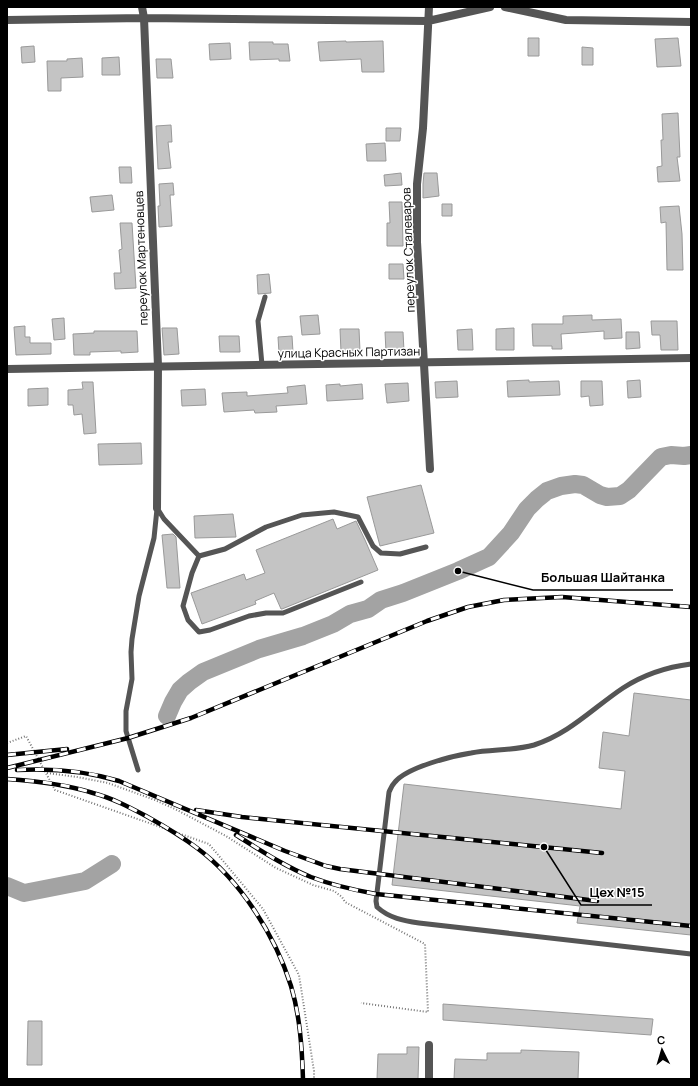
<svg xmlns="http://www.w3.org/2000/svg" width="698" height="1086" font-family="Manrope,sans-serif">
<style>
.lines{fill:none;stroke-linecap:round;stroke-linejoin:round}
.river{stroke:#a3a3a3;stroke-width:18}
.building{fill:#c4c4c4;stroke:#999}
.path{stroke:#777;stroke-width:2;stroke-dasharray:1 2;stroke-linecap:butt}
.service{stroke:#555;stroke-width:5}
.minor{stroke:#555;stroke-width:8}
.tertiary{stroke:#555;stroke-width:8}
.rail-casing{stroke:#000;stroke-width:4.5}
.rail{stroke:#fff;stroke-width:3;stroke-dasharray:9;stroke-linecap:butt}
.labels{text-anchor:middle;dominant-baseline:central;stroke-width:3;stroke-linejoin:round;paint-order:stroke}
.street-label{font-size:12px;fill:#000;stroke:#fff}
.leader{fill:none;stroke:#000;stroke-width:1.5}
.callout-dot{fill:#000;stroke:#fff;stroke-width:1.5}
.callout-label{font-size:13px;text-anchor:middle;font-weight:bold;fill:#000;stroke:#fff;stroke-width:3;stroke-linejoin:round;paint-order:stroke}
</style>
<rect width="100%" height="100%" fill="#fff"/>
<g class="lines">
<path class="river" d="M 167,716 L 173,702 L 180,690 L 189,682 L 203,672 L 259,649 L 303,636 L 333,624 L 350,614 L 368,609 L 381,600 L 403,593 L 458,571 L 489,557 L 511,533 L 527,509 L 537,499 L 547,491 L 561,486 L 575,484 L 583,485 L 600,495 L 607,497 L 620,496 L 629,490 L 661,457 L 671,455 L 684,456 L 691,455
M 7,886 L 24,893 L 85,881 L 112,864"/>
</g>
<path class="building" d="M 528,38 L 539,38 L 539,56 L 528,56 Z
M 678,38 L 681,66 L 657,67 L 655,39 Z
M 346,41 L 346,42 L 383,41 L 384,72 L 362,72 L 361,59 L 320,61 L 318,42 Z
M 249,42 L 273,42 L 273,44 L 288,44 L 290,61 L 279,61 L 279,59 L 250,60 Z
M 230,43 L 231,59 L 210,60 L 209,44 Z
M 34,46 L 35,62 L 22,63 L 21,47 Z
M 582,47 L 593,48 L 593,65 L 582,65 Z
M 119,57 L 120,75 L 102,75 L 102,58 Z
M 82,58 L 83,77 L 61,78 L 61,91 L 48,91 L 47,61 L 67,61 L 67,59 Z
M 156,59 L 171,59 L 173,78 L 157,78 Z
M 678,113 L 680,157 L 677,157 L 680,181 L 658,182 L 657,167 L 662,166 L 661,140 L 663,140 L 662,114 Z
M 171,125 L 172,142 L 168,142 L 171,168 L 158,169 L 156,126 Z
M 386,128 L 401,128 L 400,141 L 386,141 Z
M 385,143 L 386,161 L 367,161 L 366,144 Z
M 119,167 L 131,167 L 132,183 L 120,183 Z
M 401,173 L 402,185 L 385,186 L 384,175 Z
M 424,173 L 437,173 L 439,196 L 423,198 L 423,184 Z
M 173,183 L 174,195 L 170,195 L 172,226 L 159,227 L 158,206 L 160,206 L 159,184 Z
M 112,195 L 114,210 L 92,212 L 90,197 Z
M 389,202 L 402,202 L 403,246 L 387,246 L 387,223 L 390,223 Z
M 442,204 L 452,204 L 452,216 L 442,216 Z
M 679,206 L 682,234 L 683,270 L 667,270 L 666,222 L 661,223 L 660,207 Z
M 120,223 L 132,223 L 136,288 L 115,289 L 114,273 L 121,273 L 119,250 L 122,249 Z
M 389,264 L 403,264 L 404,279 L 389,279 Z
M 269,274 L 271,293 L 258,294 L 257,275 Z
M 318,315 L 320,334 L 302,335 L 300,316 Z
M 592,315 L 592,320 L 621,319 L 622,338 L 604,339 L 604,331 L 561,334 L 562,349 L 552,349 L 552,346 L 533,346 L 532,324 L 563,324 L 563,316 Z
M 64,318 L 65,339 L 54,340 L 52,319 Z
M 651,321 L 677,321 L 678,350 L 661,350 L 660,335 L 652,335 Z
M 25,326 L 25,337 L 30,337 L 30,343 L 51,343 L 51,354 L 16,355 L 14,327 Z
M 162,328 L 177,328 L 179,354 L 164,355 Z
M 514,328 L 514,350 L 496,350 L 496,329 Z
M 340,329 L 359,329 L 360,351 L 341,352 Z
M 472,329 L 473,350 L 458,350 L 457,330 Z
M 94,331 L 137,331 L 138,352 L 121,353 L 121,351 L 90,352 L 90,355 L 74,355 L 73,334 L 94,333 Z
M 385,332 L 403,332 L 404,351 L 386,352 Z
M 626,332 L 639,332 L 640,348 L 626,349 Z
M 219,336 L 239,336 L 240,352 L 220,352 Z
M 292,336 L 293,352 L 279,353 L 278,337 Z
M 529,380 L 529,382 L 559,381 L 560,395 L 508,397 L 507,381 Z
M 640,380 L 641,397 L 628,398 L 627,381 Z
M 457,381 L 458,397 L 436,398 L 435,382 Z
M 581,381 L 602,381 L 603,405 L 590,406 L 589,396 L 581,397 Z
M 82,382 L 93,382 L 96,433 L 84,434 L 82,414 L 74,415 L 73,405 L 68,405 L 68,390 L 83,389 Z
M 408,383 L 409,401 L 387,403 L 385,384 Z
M 340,384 L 340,386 L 362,384 L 363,399 L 327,401 L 326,385 Z
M 305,385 L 307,404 L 276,406 L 277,412 L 255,413 L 254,410 L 224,412 L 222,393 L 247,392 L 247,396 L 288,393 L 287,387 Z
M 48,388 L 48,405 L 28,406 L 28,389 Z
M 205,389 L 206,405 L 182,406 L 181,390 Z
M 141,443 L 142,464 L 99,465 L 98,444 Z
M 421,485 L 434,533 L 380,546 L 367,497 Z
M 233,514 L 236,537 L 195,538 L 194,516 Z
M 333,519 L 337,529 L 356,521 L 365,540 L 378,570 L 282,609 L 281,609 L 274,593 L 255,601 L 256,604 L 202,624 L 191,593 L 244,574 L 246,580 L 265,573 L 256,550 Z
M 173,534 L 176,537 L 180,588 L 167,588 L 162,535 Z
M 634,693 L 691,700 L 691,935 L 577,923 L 580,906 L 392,885 L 404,784 L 621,809 L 625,771 L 599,768 L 603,732 L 629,736 Z
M 443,1004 L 653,1019 L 651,1035 L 443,1020 Z
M 28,1021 L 42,1021 L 42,1065 L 27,1065 Z
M 407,1047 L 419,1047 L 418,1079 L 377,1079 L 378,1054 L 407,1054 Z
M 521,1050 L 579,1052 L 578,1079 L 454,1079 L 455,1059 L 487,1060 L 487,1053 L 521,1053 Z"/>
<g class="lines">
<path class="path" d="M 7,743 L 26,736 L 55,790 L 209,844 L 263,909 L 299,975 L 314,1071 L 314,1079
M 47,773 L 77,777 L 108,783 L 155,800 L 175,809 L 226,836 L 276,868 L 313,885 L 334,891 L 342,897 L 345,902 L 425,944 L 428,1012 L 361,1003"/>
<path class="service" d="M 262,365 L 258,321 L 265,297
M 157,508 L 164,519 L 199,556 L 225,549 L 266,527 L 302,515 L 334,512 L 358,517 L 373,546 L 381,553 L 400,554 L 426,547
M 199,556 L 192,573 L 183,606 L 188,620 L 199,632 L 210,630 L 249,616 L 266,613 L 283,613 L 361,582
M 691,664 C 667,667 643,675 623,688 C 593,708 569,734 534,745 C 513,751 492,749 471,753 C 452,756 408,767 395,782 C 392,785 391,788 389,792 L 376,901 L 377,907 C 389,918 404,921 419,923 L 691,954
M 138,770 L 126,731 L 126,711 L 132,679 L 131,652 L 132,639 L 139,596 L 154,538 L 157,509"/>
<path class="minor" d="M 142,7 L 144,18 L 158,366 L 157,508
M 429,7 L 423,128 L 417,184 L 417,242 L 430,469
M 505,7 L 566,20 L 691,22
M 7,20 L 144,18 L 428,21 L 490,7
M 429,1079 L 429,1045"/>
<path class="tertiary" d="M 7,369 L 691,358"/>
<defs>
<path id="rail" d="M 7,755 L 67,749
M 7,768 L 128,738 L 191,718 L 427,621 L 468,607 L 504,600 L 562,597 L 691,607
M 17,770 C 52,768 86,771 119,781 L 285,851 L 326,866 L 340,869 L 597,901
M 7,779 C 36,781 65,784 93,793 C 112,798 129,807 146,816 C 164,826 181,836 197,848 C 240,880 275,935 291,986 C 300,1016 302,1048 303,1079
M 196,810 L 242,817 L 602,853
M 236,835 C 260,850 284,866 311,877 C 332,885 354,890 376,894 L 691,926"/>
</defs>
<use href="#rail" class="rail-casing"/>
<use href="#rail" class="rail"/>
</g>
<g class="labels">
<g class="street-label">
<text transform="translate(408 250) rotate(-92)">переулок Сталеваров</text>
<text transform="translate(141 258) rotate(-92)">переулок Мартеновцев</text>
<text transform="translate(349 352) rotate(-1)">улица Красных Партизан</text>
</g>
</g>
<path class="leader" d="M458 571L533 590H673M544 847L581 905H652"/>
<g class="callout-dot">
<circle cx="458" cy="571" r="4"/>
<circle cx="544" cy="847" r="4"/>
</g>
<g class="callout-label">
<text x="603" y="582">Большая Шайтанка</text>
<text x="617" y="897">Цех №15</text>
</g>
<rect width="698" height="1086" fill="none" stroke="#000000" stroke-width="16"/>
<g transform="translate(662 1050) rotate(355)" stroke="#ffffff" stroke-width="3" paint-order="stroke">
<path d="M0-3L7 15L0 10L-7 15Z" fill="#000000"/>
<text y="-6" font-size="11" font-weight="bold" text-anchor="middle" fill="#000000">С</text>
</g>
</svg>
